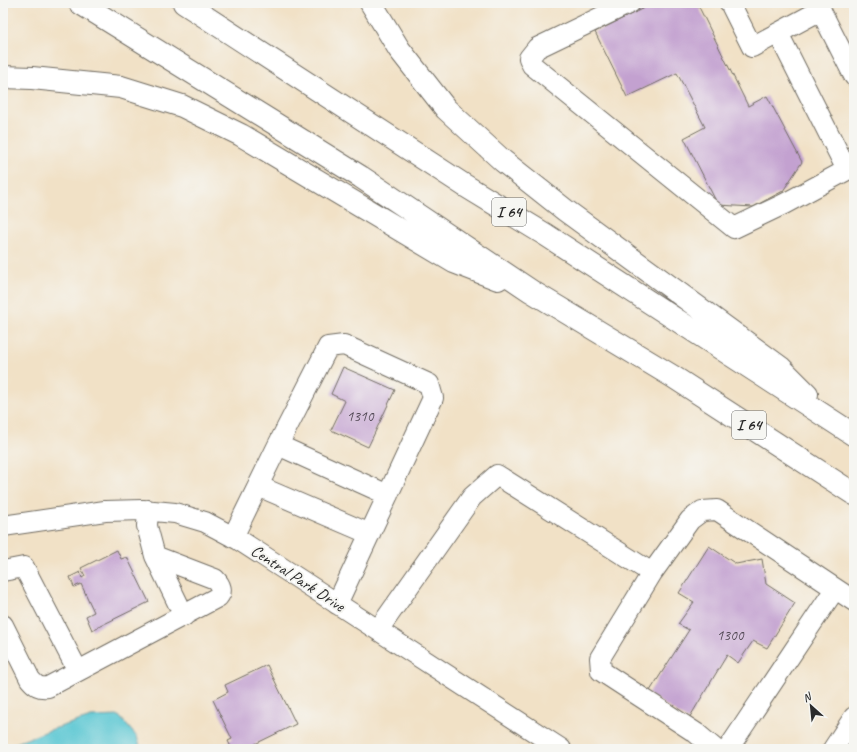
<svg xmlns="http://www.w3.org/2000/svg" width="857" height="752" font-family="Caveat,sans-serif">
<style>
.water{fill:#5bc7d3;stroke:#43797f}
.building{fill:#c3a1d0}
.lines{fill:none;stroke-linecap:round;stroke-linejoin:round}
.minor-casing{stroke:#706b61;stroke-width:22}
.highway-casing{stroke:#706b61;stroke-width:24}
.minor{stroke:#fff;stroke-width:20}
.highway{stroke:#fff;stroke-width:22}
.labels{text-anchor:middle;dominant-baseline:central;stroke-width:4;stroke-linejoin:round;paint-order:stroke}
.number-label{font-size:15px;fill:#514854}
.shield{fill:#f6f6f2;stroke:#686867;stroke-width:1}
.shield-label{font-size:16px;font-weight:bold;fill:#2b2b2b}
.street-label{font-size:17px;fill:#2b2b2b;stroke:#f6f6f2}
</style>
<rect width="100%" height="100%" fill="#f6f6f2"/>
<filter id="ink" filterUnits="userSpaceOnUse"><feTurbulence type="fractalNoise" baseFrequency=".025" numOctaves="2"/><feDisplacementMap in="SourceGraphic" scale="8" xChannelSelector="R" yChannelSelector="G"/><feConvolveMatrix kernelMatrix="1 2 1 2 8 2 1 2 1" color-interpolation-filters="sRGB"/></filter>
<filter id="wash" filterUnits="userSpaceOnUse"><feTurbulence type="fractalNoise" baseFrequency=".012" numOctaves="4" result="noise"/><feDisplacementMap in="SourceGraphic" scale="16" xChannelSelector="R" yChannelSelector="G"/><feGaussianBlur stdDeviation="0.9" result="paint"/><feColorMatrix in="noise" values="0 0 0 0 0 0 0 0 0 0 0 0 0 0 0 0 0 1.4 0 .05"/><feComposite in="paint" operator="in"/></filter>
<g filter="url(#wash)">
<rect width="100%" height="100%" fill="#f1e1c6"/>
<path class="water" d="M 119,716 L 137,737 L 141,749 L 3,749 L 16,743 L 50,730 L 91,717 Z"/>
<g id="blocks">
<path class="building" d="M 654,3 L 697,3 L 748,106 L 767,96 L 802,162 L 783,191 L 753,207 L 718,205 L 684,138 L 705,127 L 677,73 L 627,97 L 595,32 Z
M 343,367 L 395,390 L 368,447 L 331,430 L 345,401 L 331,394 Z
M 709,546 L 736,564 L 762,559 L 766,584 L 795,603 L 767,648 L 753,641 L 738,663 L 727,655 L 688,720 L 648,694 L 689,630 L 678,624 L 694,602 L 679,593 Z
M 117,550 L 121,559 L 127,557 L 149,602 L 92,630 L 86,616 L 94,612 L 81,584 L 74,587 L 70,577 L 80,572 L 82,578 L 85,576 L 81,568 Z
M 267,665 L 296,724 L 255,744 L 258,749 L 232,749 L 228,741 L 232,739 L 213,700 L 228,692 L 225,685 Z"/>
</g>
</g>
<g filter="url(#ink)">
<use href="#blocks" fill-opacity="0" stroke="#706b61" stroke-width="1"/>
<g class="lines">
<defs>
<path id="minor" d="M 630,3 L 537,48 L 529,58 L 532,65 L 734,228 L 784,204 L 847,170
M 730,3 L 752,47 L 821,10
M 817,3 L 854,76
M 778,33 L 847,170 L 854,166
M 278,445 L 388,495
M 258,486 L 370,534
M 3,526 L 105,511 L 143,510 L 175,513 L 205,522 L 239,540 L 561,749
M 233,537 L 278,445 L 328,347 L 344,345 L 429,384 L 433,398 L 337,604
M 155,556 L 184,616
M 3,571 L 24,567 L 78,671
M 652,573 L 600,658 L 601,671 L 696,733 L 715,749
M 3,625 L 30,679 C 36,686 39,688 48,687 L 218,597 C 223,591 221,585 215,579 L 155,556 L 147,526 L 148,510
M 378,630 L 472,497 L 497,475 L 652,573 L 690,520 L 702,511 L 717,510 L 854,601
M 728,749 L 835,589
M 833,749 L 854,717"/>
<path id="highway" d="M 80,3 L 361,177 L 531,291 L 672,376 L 854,494
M 184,3 L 464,185 L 546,235 L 854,435
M 371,3 L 399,49 L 446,109 L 503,161 L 565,210 L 781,368 L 807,394
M 3,77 L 32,78 L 121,87 L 182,106 L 241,135 L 454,262 L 498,279"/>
</defs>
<use href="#minor" class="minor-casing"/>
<use href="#highway" class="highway-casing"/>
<use href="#minor" class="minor"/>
<use href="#highway" class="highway"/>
</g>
</g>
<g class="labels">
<g class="number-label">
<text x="360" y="416">1310</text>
<text x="730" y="635">1300</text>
</g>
<g class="shield">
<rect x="492" y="198" width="34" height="28" rx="3"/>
<rect x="732" y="411" width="34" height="28" rx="3"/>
</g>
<g class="shield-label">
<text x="509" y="212">I 64</text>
<text x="749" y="425">I 64</text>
</g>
<g class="street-label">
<text transform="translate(298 578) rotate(33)">Central Park Drive</text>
</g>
</g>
<rect width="857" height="752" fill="none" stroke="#f6f6f2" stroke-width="16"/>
<g transform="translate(811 706) rotate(333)" stroke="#f6f6f2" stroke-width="3" paint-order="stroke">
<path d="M0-3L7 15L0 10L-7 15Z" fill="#2b2b2b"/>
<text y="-6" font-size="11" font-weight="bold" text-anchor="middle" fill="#2b2b2b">N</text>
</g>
</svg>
